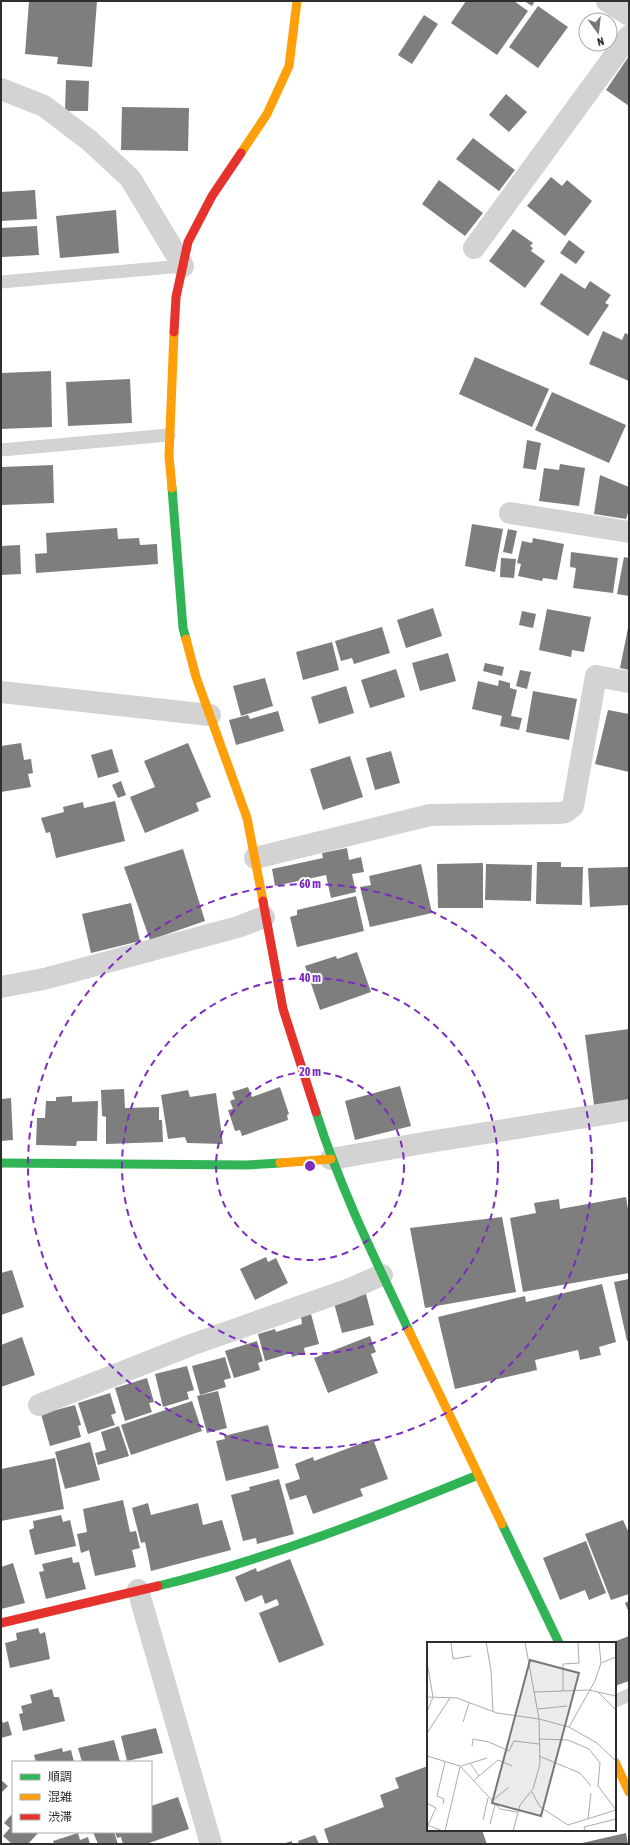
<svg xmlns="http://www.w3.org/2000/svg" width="630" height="1845" font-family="'Asap Condensed','Noto Sans JP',sans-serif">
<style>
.building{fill:#7e7e7e}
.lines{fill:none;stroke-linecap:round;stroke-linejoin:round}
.lane{stroke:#d3d3d3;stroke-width:13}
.street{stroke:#d3d3d3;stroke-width:22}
.fast{stroke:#30b455;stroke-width:9}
.slow{stroke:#ff9f0a;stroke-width:9}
.jam{stroke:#e5322d;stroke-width:9}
.ring{fill:none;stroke:#7b2cbf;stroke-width:2;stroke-dasharray:7 5}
.inset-road{fill:none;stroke:#ababab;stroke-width:1}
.view{fill:#777;fill-opacity:0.15;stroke:#777;stroke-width:2}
.inset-edge{fill:none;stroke:#2e2e2e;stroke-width:2}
.centre{fill:#7b2cbf;stroke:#fff;stroke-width:2}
.ring-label{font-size:12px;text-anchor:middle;font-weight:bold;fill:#7b2cbf;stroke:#fff;stroke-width:4;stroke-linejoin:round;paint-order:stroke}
</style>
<rect width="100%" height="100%" fill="#fff"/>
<path class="building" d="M 29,1 L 97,1 L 92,67 L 57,64 L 58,57 L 25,54 Z
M 466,1 L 514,1 L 528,11 L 497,55 L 451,23 Z
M 524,1 L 535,1 L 532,6 Z
M 538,6 L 568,27 L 538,68 L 509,47 Z
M 424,15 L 438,24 L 412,64 L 398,55 Z
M 629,56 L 629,106 L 606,90 Z
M 66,80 L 89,81 L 88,111 L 65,111 Z
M 506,94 L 527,112 L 509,132 L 489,115 Z
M 122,107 L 189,108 L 188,151 L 121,150 Z
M 473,138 L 515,170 L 499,191 L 456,159 Z
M 551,177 L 562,186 L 567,180 L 592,201 L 565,236 L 527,206 Z
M 439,180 L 483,213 L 465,236 L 422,204 Z
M 35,190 L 37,219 L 1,221 L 1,192 Z
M 116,210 L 119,253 L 60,258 L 56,216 Z
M 37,226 L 39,255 L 2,257 L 1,228 Z
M 513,229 L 533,243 L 530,246 L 533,248 L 531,251 L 545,261 L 525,288 L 489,261 Z
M 569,240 L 585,252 L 576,264 L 560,253 Z
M 561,273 L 585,289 L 590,281 L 611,295 L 605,303 L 609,305 L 588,336 L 540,304 Z
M 603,331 L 622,340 L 625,333 L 629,335 L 629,381 L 589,364 Z
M 475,357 L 549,389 L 532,427 L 459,394 Z
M 51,371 L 52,427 L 1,429 L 1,373 Z
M 130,379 L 132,423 L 68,426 L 66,382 Z
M 552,392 L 626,425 L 609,463 L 535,430 Z
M 527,440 L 541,443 L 536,470 L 523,468 Z
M 560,464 L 585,468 L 579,506 L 539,501 L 544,468 L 559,470 Z
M 53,465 L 54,503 L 1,505 L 1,467 Z
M 600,475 L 629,487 L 629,510 L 626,519 L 594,514 Z
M 472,524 L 503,529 L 495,572 L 465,566 Z
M 117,528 L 118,539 L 139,538 L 140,545 L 157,544 L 158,564 L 36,573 L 35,554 L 47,553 L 46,533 Z
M 508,529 L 517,531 L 512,554 L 503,552 Z
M 533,538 L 564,544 L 557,580 L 543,578 L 542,581 L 518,576 L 521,564 L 517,563 L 522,541 L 532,543 Z
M 20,545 L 21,574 L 1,575 L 1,546 Z
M 571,552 L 618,558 L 613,593 L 573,588 L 576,568 L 570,567 Z
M 624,557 L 629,558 L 629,596 L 617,594 Z
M 501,558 L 516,559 L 514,578 L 500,577 Z
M 433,608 L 442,636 L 406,648 L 397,620 Z
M 547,609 L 591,617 L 584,652 L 572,650 L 571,657 L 539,650 Z
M 522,611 L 536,614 L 533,628 L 519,625 Z
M 382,627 L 390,653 L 354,664 L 352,658 L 341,661 L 335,641 Z
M 628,628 L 629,628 L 629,670 L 620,668 Z
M 332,642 L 339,670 L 303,680 L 296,652 Z
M 448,653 L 456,681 L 420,691 L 412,663 Z
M 485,663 L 504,667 L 502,676 L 483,671 Z
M 396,669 L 405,697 L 370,708 L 361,680 Z
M 520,670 L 531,672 L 527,689 L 516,686 Z
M 265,678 L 273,706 L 241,716 L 233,686 Z
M 499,680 L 510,683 L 510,688 L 517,690 L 511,716 L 522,718 L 519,730 L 500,726 L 502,716 L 472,709 L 478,681 L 498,686 Z
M 346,686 L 354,713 L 319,724 L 311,697 Z
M 533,691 L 577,699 L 569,740 L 526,732 Z
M 608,710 L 629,714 L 629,772 L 595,764 Z
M 278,711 L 284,731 L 236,745 L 229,720 L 248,715 L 250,719 Z
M 21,743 L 24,760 L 31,759 L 33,773 L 28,774 L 31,787 L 1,792 L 1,746 Z
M 188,743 L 211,797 L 196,803 L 199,811 L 145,833 L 130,797 L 155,787 L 144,761 Z
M 112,749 L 119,772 L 98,778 L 91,755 Z
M 391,751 L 400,783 L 375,790 L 366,758 Z
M 350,756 L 363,797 L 323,810 L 310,769 Z
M 121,781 L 126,795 L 118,798 L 112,785 Z
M 115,801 L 125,841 L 56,858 L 50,832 L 46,833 L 41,818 L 64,812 L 63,807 L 83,802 L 84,808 Z
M 347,848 L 349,860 L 361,857 L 364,872 L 352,874 L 356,892 L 331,898 L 326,875 L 275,886 L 272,869 L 323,858 L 322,853 Z
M 183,849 L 205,921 L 150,940 L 124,867 Z
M 537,862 L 561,862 L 561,867 L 583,867 L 582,905 L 536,904 Z
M 483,863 L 483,908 L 438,908 L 437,864 Z
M 421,864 L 432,913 L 370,927 L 360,887 L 371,885 L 369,876 Z
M 486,864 L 532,865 L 531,901 L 485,900 Z
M 629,867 L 629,905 L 590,907 L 588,868 Z
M 356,896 L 364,931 L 297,947 L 290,917 L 297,915 L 297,910 Z
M 131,903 L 140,941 L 91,953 L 82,914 Z
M 357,952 L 371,992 L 320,1010 L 305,966 L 336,956 L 337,959 Z
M 629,1029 L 629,1101 L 594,1105 L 585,1035 Z
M 400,1086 L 411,1126 L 355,1140 L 345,1101 Z
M 248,1087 L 252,1097 L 280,1087 L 289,1114 L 287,1115 L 288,1120 L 242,1136 L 240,1130 L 235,1131 L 228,1110 L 233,1109 L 230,1101 L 235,1099 L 232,1092 Z
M 124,1089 L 125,1108 L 159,1107 L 159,1120 L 162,1120 L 163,1142 L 106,1144 L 106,1117 L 102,1116 L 101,1090 Z
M 188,1090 L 190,1097 L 216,1093 L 223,1144 L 187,1143 L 185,1137 L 168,1139 L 161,1095 Z
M 72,1096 L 72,1102 L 98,1101 L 97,1141 L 77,1141 L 76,1146 L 36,1145 L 37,1118 L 45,1118 L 46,1101 L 56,1101 L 56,1097 Z
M 11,1098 L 13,1140 L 1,1141 L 1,1099 Z
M 626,1197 L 629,1215 L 629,1273 L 523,1292 L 510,1218 L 536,1213 L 534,1203 L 559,1199 L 560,1209 Z
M 502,1217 L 516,1292 L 425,1308 L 410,1228 Z
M 266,1257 L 268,1262 L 276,1258 L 288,1283 L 255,1300 L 240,1269 Z
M 12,1270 L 24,1307 L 1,1315 L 1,1273 Z
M 629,1279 L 629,1340 L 627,1341 L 614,1282 Z
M 602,1284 L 616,1342 L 599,1347 L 601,1355 L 580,1360 L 578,1350 L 535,1360 L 537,1370 L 455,1389 L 438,1317 L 525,1296 L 526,1302 Z
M 366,1294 L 374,1325 L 342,1333 L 334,1303 Z
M 311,1314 L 319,1344 L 304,1348 L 305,1353 L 292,1357 L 291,1353 L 265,1361 L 258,1334 L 275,1329 L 276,1332 L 302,1324 L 301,1317 Z
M 370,1336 L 376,1352 L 371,1354 L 378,1373 L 328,1393 L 314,1358 Z
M 22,1337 L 35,1375 L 1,1387 L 1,1345 Z
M 257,1341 L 263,1361 L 258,1363 L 260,1370 L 234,1378 L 225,1351 Z
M 225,1357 L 231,1378 L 224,1380 L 226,1387 L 200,1395 L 192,1366 Z
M 187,1366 L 194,1390 L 187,1392 L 189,1399 L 163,1407 L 155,1374 Z
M 147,1378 L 154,1402 L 149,1403 L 152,1412 L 125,1421 L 115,1388 Z
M 218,1391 L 227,1428 L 207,1433 L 197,1396 Z
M 110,1393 L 116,1413 L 111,1415 L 115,1425 L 88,1434 L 78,1403 Z
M 192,1401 L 202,1431 L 131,1455 L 121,1425 Z
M 75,1405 L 81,1425 L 78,1426 L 81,1437 L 50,1446 L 41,1414 Z
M 268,1425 L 279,1468 L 226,1481 L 216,1441 L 225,1439 L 224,1436 Z
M 119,1426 L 129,1456 L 98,1465 L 95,1453 L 106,1450 L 101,1432 Z
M 373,1439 L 388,1479 L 360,1489 L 363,1496 L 313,1514 L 306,1495 L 290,1500 L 285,1484 L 300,1479 L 295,1464 L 313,1457 L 314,1461 Z
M 90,1442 L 100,1480 L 65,1489 L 55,1452 Z
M 55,1458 L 64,1509 L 1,1521 L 1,1469 Z
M 279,1479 L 294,1534 L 257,1544 L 256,1538 L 243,1541 L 231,1495 L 250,1490 L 249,1487 Z
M 123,1500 L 130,1532 L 136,1531 L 140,1548 L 132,1550 L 136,1567 L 95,1576 L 89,1550 L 81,1553 L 77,1534 L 87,1532 L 83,1509 Z
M 148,1503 L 151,1515 L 198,1503 L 203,1525 L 222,1520 L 231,1550 L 151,1571 L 145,1542 L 141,1543 L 132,1508 Z
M 61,1515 L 63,1522 L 70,1520 L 76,1546 L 35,1555 L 29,1530 L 34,1528 L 33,1521 Z
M 623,1520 L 629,1533 L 629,1594 L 611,1600 L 585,1534 Z
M 586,1541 L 606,1593 L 589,1600 L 585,1590 L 560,1600 L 543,1558 Z
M 72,1557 L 73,1563 L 79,1562 L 86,1589 L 46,1599 L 39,1572 L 44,1571 L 42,1564 Z
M 290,1559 L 324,1645 L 279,1663 L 259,1613 L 279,1605 L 277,1599 L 265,1604 L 262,1595 L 245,1602 L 235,1577 L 256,1568 L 257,1572 Z
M 13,1563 L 25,1603 L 1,1609 L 1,1567 Z
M 629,1601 L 629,1613 L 625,1603 Z
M 38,1628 L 40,1634 L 45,1632 L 50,1659 L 10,1668 L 5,1643 L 17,1640 L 16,1633 Z
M 629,1636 L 629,1681 L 615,1686 L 615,1643 L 611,1643 Z
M 52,1689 L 54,1697 L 59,1697 L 65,1721 L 23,1731 L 19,1714 L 23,1713 L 21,1706 L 32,1703 L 30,1695 Z
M 1,1718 L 3,1723 L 8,1721 L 12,1735 L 1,1738 Z
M 156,1728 L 163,1753 L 127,1761 L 121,1736 Z
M 114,1740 L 120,1762 L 82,1762 L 78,1748 Z
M 62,1748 L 63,1752 L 71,1750 L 74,1762 L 36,1762 L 34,1755 Z
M 428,1766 L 428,1830 L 482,1830 L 487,1844 L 329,1844 L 324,1829 L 384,1807 L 380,1795 L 399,1788 L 395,1778 Z
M 1,1780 L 8,1786 L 1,1793 Z
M 178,1797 L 189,1829 L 146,1844 L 123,1844 L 121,1837 L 117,1838 L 115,1832 L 151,1832 L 151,1806 Z
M 13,1813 L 13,1832 L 39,1832 L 28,1844 L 12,1844 L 3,1836 L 10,1828 L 4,1823 Z
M 93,1832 L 114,1832 L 118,1844 L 98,1844 Z
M 78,1833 L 80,1840 L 88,1837 L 90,1844 L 54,1844 L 53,1841 Z
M 626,1833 L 628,1844 L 582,1844 L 582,1843 Z
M 315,1835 L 319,1844 L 299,1844 L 298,1841 Z
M 292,1841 L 292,1844 L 282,1844 Z"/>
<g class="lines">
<path class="lane" d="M 1,282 L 183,266
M 1,450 L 169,435
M 615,1701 L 629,1695"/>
<path class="street" d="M 607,1 L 629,15
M 1,89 L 44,106 L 90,141 L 130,178 L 183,266
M 474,248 L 629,36
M 510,513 L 629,532
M 1,692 L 210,715
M 255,858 L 430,815 L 559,813 L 566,812 L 573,806 L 596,676 L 629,682
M 1,987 L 44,979 L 238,927 L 264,917
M 331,1159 L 429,1142 L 629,1110
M 39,1405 L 191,1345 L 347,1290 L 382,1275
M 138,1590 L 211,1844"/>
<path class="fast" d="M 172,488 L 183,628 L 186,639
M 316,1112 C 340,1188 375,1259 409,1331
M 1,1163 L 247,1165 L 280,1163
M 502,1524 L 559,1643
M 158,1586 C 268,1559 373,1518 478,1475"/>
<path class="slow" d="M 241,153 L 267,114 L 289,66 L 297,1
M 172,488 L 169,456 L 174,332
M 186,639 L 196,677 L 247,818 L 263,901
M 280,1163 L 331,1159
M 409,1331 L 502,1524
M 615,1762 L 629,1792"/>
<path class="jam" d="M 174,332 L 176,297 L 188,242 L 212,196 L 241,153
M 263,901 L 283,1009 L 316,1112
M 1,1623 L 158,1586"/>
</g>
<g class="ring">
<circle cx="310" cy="1166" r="94"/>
<circle cx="310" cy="1166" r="188"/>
<circle cx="310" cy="1166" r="282"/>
</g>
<g transform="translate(427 1642)">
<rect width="189" height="189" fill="#fff"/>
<path class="inset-road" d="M 24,0 L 26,17 L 44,14M 59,0 L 64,28 L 66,70M 172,0 L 174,21M 0,20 L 6,55 L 0,70M 136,48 L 136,22 L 152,21 L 151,0M 107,50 L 162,48 L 189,54M 171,50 L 189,68M 0,55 L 30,56 L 70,71 L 112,77 L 142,85 L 170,101 L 189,119M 111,67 L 140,64M 36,80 L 42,61M 142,85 L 168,39 L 174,21 L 189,15M 0,91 L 23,56M 45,104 L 46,97 L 62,100 L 82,109 L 87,99 L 112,102M 0,114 L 33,124 L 73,167 L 90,170M 112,114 L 153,131 L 164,144M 43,121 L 52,134M 34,124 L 60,116M 46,139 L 71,118 L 85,124M 105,150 L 113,165 L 141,183 L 189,168 L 171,144 L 173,121 L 162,107 L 141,98 L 112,97M 65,159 L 82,145M 0,161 L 9,166 L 1,183M 16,162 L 17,157 L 10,154 L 18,120M 161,177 L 164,151M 56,178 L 61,156M 63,182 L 68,163M 0,183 L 16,189M 18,189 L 33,125M 86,189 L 93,163 L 106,147 L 113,122 L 112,77 L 98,0M 158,189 L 157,185 L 189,177"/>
<path class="view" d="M 103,18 L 152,31 L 114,174 L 65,161 Z"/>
<rect width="189" height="189" class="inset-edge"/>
</g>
<circle cx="310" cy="1166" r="6" class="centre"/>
<g class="ring-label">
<text x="310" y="888">60 m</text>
<text x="310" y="982">40 m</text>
<text x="310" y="1076">20 m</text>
</g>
<rect width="630" height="1845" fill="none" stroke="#2e2e2e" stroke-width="4"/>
<rect x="12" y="1761" width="140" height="72" fill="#ffffff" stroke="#ababab"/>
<rect x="20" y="1774" width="20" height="6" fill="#30b455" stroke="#ababab"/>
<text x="48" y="1781" font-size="12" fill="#2e2e2e">順調</text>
<rect x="20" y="1794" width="20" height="6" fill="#ff9f0a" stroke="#ababab"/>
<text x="48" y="1801" font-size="12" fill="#2e2e2e">混雑</text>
<rect x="20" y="1814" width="20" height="6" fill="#e5322d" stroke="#ababab"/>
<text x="48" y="1821" font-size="12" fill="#2e2e2e">渋滞</text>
<g transform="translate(598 32) rotate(165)"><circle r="19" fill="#ffffff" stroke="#ababab"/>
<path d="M0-3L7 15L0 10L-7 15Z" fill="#777777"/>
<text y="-6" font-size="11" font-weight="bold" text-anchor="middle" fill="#2e2e2e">N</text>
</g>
</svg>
